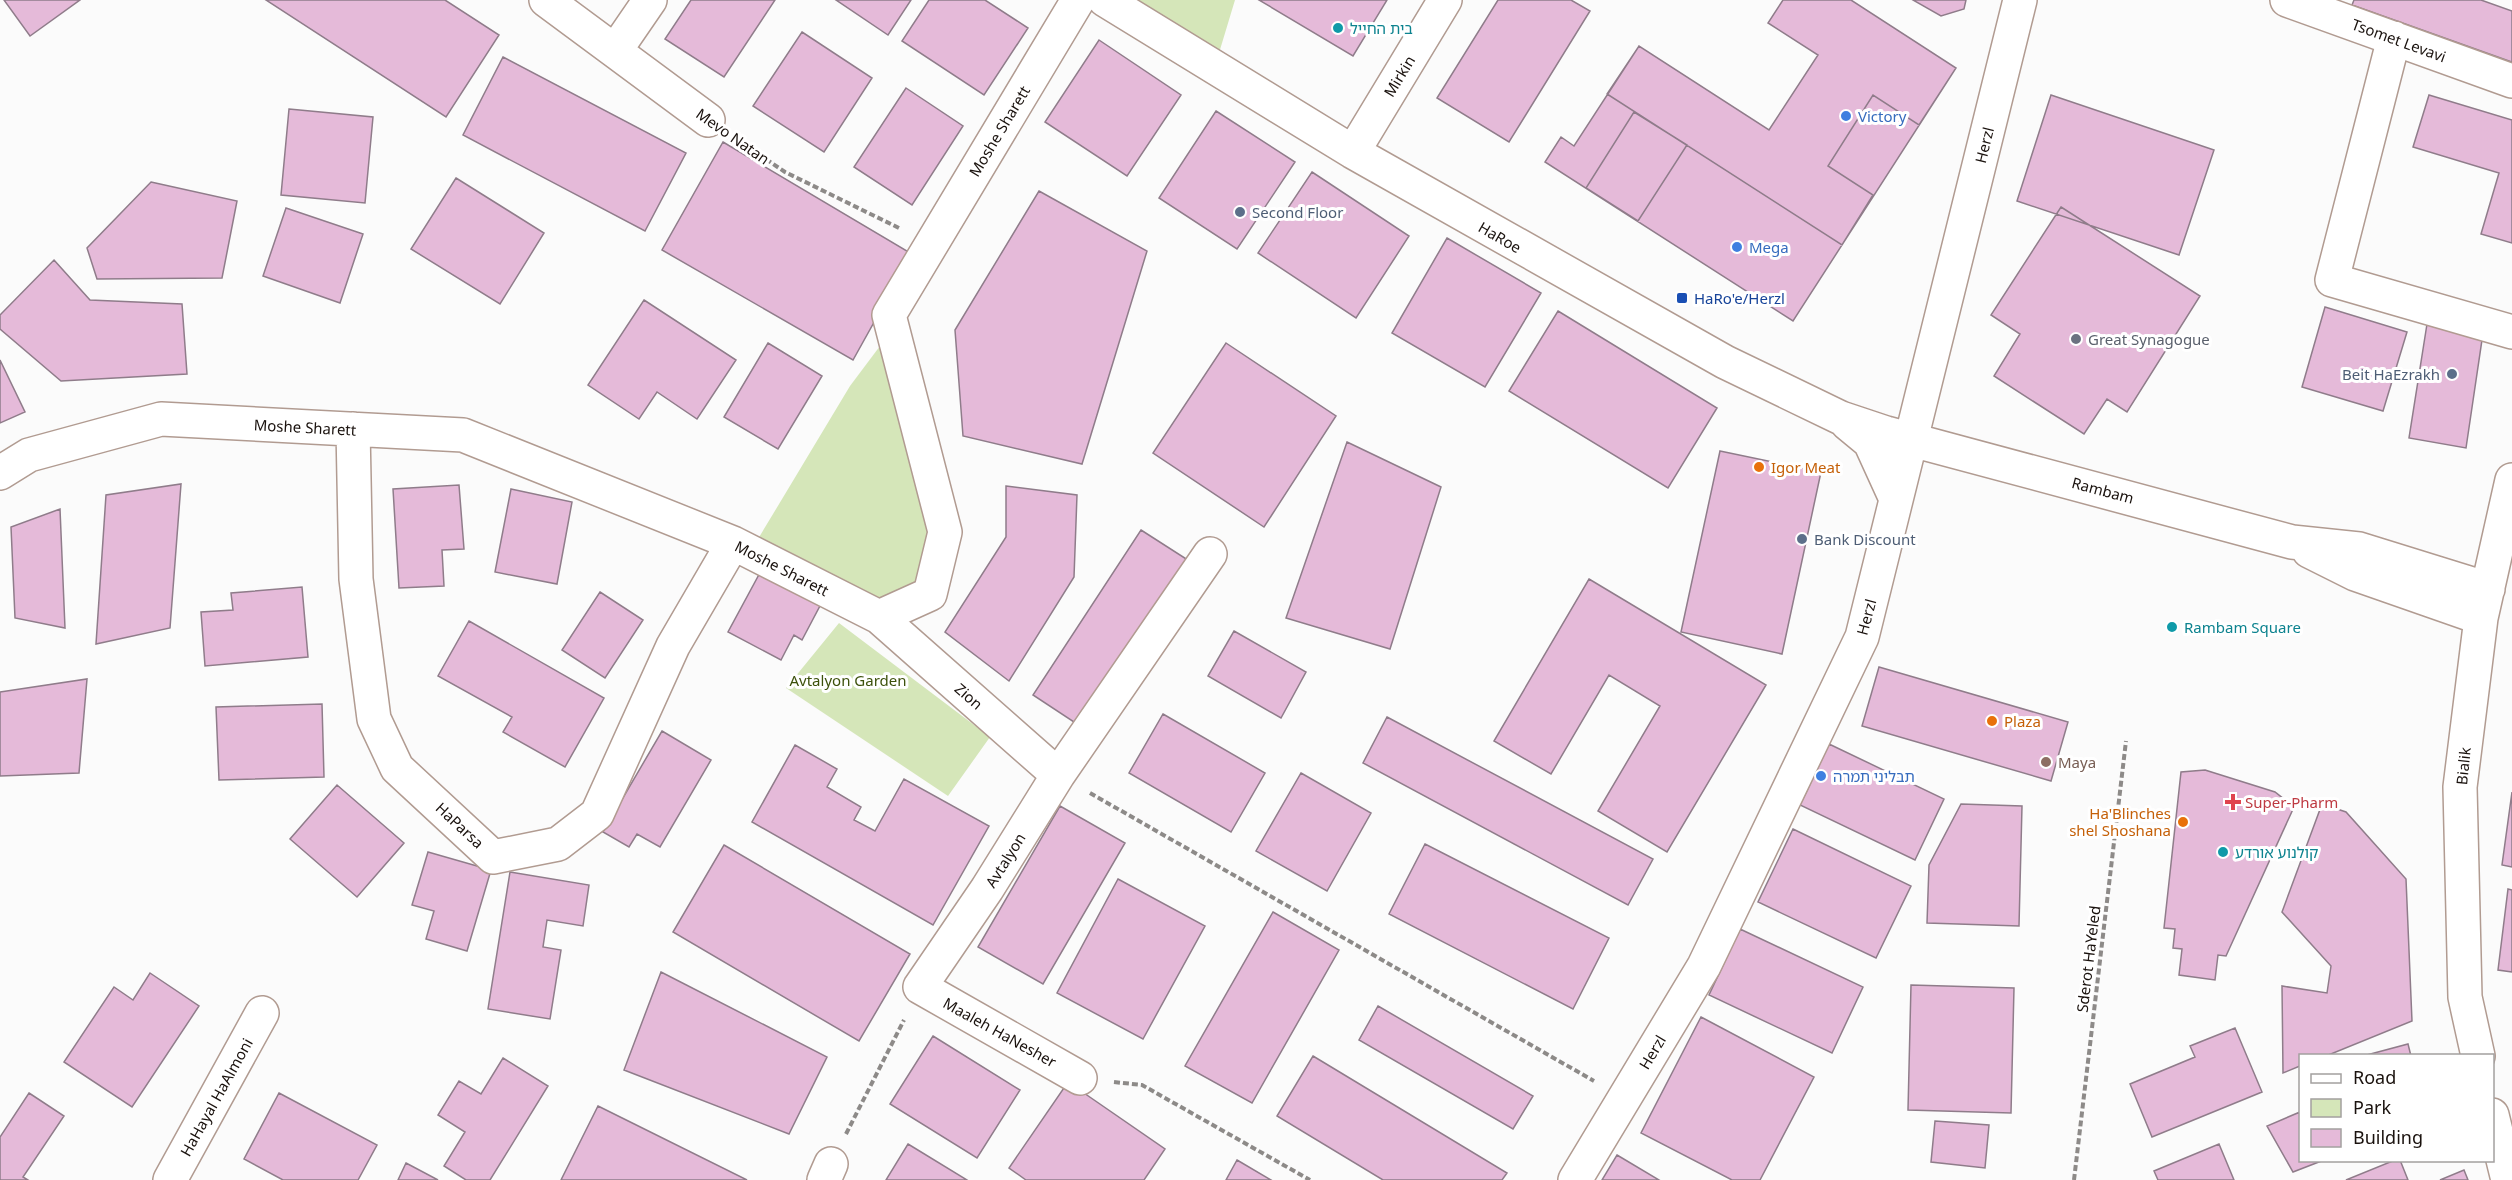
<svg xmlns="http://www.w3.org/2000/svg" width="2512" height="1180" font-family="'Noto Sans','Noto Sans Hebrew',sans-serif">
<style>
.green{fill:#d5e6b9}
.building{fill:#e5bad9;stroke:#8f7c8a;stroke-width:1.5}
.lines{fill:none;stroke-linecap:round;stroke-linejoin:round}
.minor-casing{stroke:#b19b91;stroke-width:36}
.path{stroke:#8d8a88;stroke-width:4;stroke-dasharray:6 3;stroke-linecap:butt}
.minor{stroke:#fff;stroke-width:33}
.culture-dot{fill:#0f9aa8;stroke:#fff;stroke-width:2}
.shop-dot{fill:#3f7fe0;stroke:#fff;stroke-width:2}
.service-dot{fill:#5c6f8a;stroke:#fff;stroke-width:2}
.transit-dot{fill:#1a4fb4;stroke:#fff;stroke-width:2}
.worship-dot{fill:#6b7280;stroke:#fff;stroke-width:2}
.food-dot{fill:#e8710a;stroke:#fff;stroke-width:2}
.education-dot{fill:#8d6e63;stroke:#fff;stroke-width:2}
.health-dot{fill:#e0444e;stroke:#fff;stroke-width:2}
.labels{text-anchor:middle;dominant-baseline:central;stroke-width:6;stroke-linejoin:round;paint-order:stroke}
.culture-label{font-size:15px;fill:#0d838f;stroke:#fff;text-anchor:start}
.street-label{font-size:15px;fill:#1a120e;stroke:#fff}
.shop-label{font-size:15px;fill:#366cbe;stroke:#fff;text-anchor:start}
.service-label{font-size:15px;fill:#4e5e75;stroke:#fff;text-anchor:start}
.transit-label{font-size:15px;fill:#164399;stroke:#fff;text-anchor:start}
.worship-label{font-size:15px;fill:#5b616d;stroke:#fff;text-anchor:start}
.food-label{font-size:15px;fill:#c56008;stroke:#fff;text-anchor:start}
.park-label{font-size:15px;fill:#3d510c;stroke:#fff}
.education-label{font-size:15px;fill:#785e54;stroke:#fff;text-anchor:start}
.health-label{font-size:15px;fill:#be3a42;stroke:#fff;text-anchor:start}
</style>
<rect width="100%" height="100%" fill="#fbfbfb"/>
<path class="green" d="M 1128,0 L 1235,0 L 1219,53 Z
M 886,338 L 922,489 L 931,549 L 917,587 L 875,604 L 755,544 L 850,386 Z
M 839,623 L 990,737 L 948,796 L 786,688 Z"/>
<path class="building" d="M 4,0 L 80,0 L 30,36 Z
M 266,0 L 445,0 L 499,35 L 446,117 Z
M 691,0 L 775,0 L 724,77 L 665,39 Z
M 836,0 L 911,0 L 888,35 Z
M 929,0 L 985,0 L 1028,28 L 984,95 L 902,41 Z
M 1259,0 L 1387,0 L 1353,56 Z
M 1498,0 L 1571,0 L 1590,11 L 1509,142 L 1437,98 Z
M 1783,0 L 1851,0 L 1956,68 L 1919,125 L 1873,95 L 1828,166 L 1873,195 L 1842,245 L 1607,94 L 1639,46 L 1769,130 L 1818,55 L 1768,23 Z
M 1783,0 L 1851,0 L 1956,68 L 1793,321 L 1545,162 L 1561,137 L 1574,146 L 1639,46 L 1769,130 L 1818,55 L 1768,23 Z
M 1913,0 L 1966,0 L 1964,9 L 1941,16 Z
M 2354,0 L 2481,0 L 2512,11 L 2512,62 L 2352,5 Z
M 802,32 L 872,78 L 824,152 L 753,106 Z
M 1099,40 L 1181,95 L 1127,176 L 1045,122 Z
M 503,57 L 686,153 L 645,231 L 463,135 Z
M 906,88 L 963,126 L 912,205 L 854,167 Z
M 2051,95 L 2214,150 L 2179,255 L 2017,201 Z
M 2429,95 L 2512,120 L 2512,243 L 2481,234 L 2499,173 L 2413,147 Z
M 289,109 L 373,117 L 365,203 L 281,195 Z
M 1216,111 L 1295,162 L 1237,249 L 1159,198 Z
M 1634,112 L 1687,145 L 1638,221 L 1586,188 Z
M 723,142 L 912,254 L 853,360 L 662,250 Z
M 1312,172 L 1409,236 L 1356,318 L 1258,253 Z
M 456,178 L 544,233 L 500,304 L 411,249 Z
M 151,182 L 237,201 L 222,278 L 97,279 L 87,248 Z
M 1039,191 L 1147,251 L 1082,464 L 963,436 L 955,330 Z
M 2061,207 L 2200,296 L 2127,412 L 2107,399 L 2084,434 L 1994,376 L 2020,334 L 1991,315 Z
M 286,208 L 363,234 L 340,303 L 263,276 Z
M 1447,238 L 1541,293 L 1485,387 L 1392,333 Z
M 54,260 L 90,300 L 182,304 L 187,374 L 61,381 L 0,329 L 0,315 Z
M 644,300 L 736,360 L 697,419 L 657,392 L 639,419 L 588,385 Z
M 2325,307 L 2407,332 L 2383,411 L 2302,387 Z
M 1558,311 L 1717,408 L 1668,488 L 1509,391 Z
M 2427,324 L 2483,333 L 2466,448 L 2409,438 Z
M 768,343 L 822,376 L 778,449 L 724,417 Z
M 1226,343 L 1336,416 L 1264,527 L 1153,453 Z
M 0,360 L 25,412 L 0,423 Z
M 1347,442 L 1441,487 L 1390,649 L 1286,618 Z
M 1720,451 L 1821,472 L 1782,654 L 1681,632 Z
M 181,484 L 170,628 L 96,644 L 106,495 Z
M 459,485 L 464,549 L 442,550 L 444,586 L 399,588 L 393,489 Z
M 1006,486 L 1077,495 L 1074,577 L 1009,681 L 945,632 L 1006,537 Z
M 511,489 L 572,502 L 557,584 L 495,572 Z
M 60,509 L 65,628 L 15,618 L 11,527 Z
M 1141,530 L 1191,562 L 1083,728 L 1033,695 Z
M 762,569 L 822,602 L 802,640 L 794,635 L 781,660 L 728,632 Z
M 1589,579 L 1766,685 L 1667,852 L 1598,811 L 1660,706 L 1609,675 L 1551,774 L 1494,741 Z
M 302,587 L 308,657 L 205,666 L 201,612 L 233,610 L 231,593 Z
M 600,592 L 643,620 L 605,678 L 562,650 Z
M 469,621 L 604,698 L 565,767 L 503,732 L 512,717 L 438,676 Z
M 1234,631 L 1306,672 L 1281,718 L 1208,676 Z
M 1879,667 L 2068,722 L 2051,781 L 1862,726 Z
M 87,679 L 79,773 L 0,776 L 0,692 Z
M 322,704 L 324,777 L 219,780 L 216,707 Z
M 1163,714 L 1265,773 L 1231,832 L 1129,773 Z
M 1387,717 L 1653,859 L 1628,905 L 1363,763 Z
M 662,731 L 711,760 L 660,847 L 637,834 L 629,847 L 603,832 Z
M 1829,744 L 1944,799 L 1915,860 L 1800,805 Z
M 795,745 L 837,769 L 827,787 L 861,807 L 854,820 L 875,831 L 904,779 L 989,826 L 933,925 L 752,822 Z
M 2205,770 L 2275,792 L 2294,807 L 2226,956 L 2218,955 L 2215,980 L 2179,975 L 2182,949 L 2173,948 L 2175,929 L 2164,928 L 2181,772 Z
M 1301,773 L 1371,813 L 1327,891 L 1256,851 Z
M 337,785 L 404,843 L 357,897 L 290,839 Z
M 2512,792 L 2512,867 L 2502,865 Z
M 1961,804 L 2022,806 L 2019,926 L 1927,923 L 1929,865 Z
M 2322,804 L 2346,812 L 2406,879 L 2412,1021 L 2326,1056 L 2300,1056 L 2300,1066 L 2283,1073 L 2282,986 L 2327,993 L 2331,966 L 2282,912 Z
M 1060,806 L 1125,843 L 1043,984 L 978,947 Z
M 1793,829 L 1911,886 L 1876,958 L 1758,902 Z
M 1425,844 L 1609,938 L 1573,1009 L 1389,914 Z
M 724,845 L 910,954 L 859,1041 L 673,932 Z
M 428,852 L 491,870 L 467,951 L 426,939 L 434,911 L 412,905 Z
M 510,872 L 589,885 L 583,926 L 547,920 L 543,947 L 561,950 L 550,1019 L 488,1009 Z
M 1118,879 L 1205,926 L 1143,1039 L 1057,993 Z
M 2508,889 L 2512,890 L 2512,972 L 2498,970 Z
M 1273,912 L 1339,950 L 1252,1103 L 1185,1066 Z
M 1740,929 L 1863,987 L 1832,1053 L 1709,995 Z
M 661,972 L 827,1057 L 789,1134 L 624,1070 Z
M 150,973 L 199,1006 L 132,1107 L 64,1062 L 114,987 L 133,1000 Z
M 1911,985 L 2014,988 L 2011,1113 L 1908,1110 Z
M 1378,1006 L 1533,1096 L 1513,1129 L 1359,1040 Z
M 1701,1017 L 1814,1077 L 1760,1180 L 1732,1180 L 1641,1133 Z
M 2235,1028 L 2262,1092 L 2152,1137 L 2130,1084 L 2195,1057 L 2190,1046 Z
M 933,1036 L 1020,1090 L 977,1158 L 890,1104 Z
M 2408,1044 L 2411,1056 L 2363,1056 Z
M 1313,1056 L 1507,1173 L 1502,1180 L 1383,1180 L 1277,1116 Z
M 503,1058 L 548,1086 L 490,1180 L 466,1180 L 444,1166 L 465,1132 L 438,1115 L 459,1081 L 481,1094 Z
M 1068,1082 L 1165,1149 L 1144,1180 L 1026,1180 L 1009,1168 Z
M 29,1093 L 64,1116 L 23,1177 L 28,1180 L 0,1180 L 0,1137 Z
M 279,1093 L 377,1145 L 358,1180 L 283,1180 L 244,1159 Z
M 598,1106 L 747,1180 L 561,1180 Z
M 2300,1112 L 2300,1160 L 2324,1160 L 2293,1172 L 2267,1126 Z
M 1935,1121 L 1989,1125 L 1985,1168 L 1931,1162 Z
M 908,1144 L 967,1180 L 886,1180 Z
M 2219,1144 L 2234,1180 L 2158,1180 L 2154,1171 Z
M 1617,1155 L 1659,1180 L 1602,1180 Z
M 1237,1160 L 1271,1180 L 1226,1180 Z
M 2395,1160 L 2400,1160 L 2408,1180 L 2346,1180 Z
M 406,1163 L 438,1180 L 398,1180 Z
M 2464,1170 L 2468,1180 L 2440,1180 Z"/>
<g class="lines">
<defs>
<path id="minor" d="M 546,0 L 708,120
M 1105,0 L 1353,152 L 1725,362 L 1841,418 L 1886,433 L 2292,542 L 2359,549 L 2488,589
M 2287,0 L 2512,81
M 2394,38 L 2332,280 L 2512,332
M 615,51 L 650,0
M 1353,152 L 1445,0
M 1847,423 L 1870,442 L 1896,499
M 353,429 L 356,579 L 374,719 L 397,768 L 493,857 L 558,844 L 597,814 L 673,646 L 733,543
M 0,473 L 29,455 L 161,419 L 463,435 L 733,543 L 879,617 L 930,594 L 945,532 L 889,315 L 1078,0
M 2309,551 L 2355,574 L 2481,618
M 879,617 L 1058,775
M 2478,1056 L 2465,997 L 2460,787 L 2481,618 L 2512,480
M 1080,1078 L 920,987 L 987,889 L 1058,775 L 1210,554
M 2492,1115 L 2508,1180
M 170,1180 L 262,1013
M 824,1180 L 831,1164
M 1575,1180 L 1704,966 L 1862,637 L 2020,0"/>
</defs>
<use href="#minor" class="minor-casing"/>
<path class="path" d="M 736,139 L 785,172 L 901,229
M 1090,793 L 1594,1081
M 1114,1082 L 1142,1085 L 1310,1180
M 846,1134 L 904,1020
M 2074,1180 L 2126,741"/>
<use href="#minor" class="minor"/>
</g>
<g class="culture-dot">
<circle cx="1338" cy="28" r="6"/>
<circle cx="2172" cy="627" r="6"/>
<circle cx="2223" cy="852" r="6"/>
</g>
<g class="shop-dot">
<circle cx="1846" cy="116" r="6"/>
<circle cx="1737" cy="247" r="6"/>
<circle cx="1821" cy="776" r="6"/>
</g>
<g class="service-dot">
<circle cx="1240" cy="212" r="6"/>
<circle cx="2452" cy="374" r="6"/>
<circle cx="1802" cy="539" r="6"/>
</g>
<rect class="transit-dot" x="1676" y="292" width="12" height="12" rx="3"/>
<circle class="worship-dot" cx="2076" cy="339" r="6"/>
<g class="food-dot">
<circle cx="1759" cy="467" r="6"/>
<circle cx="1992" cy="721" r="6"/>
<circle cx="2183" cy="822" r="6"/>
</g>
<circle class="education-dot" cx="2046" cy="762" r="6"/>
<path class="health-dot" d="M2230 793h6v6h6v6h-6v6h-6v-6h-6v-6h6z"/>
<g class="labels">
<g class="culture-label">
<text x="1350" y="28">בית החייל</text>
<text x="2184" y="627">Rambam Square</text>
<text x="2235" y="852">קולנוע אורדע</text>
</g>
<g class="street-label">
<text transform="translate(2399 40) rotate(20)">Tsomet Levavi</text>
<text transform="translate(1399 76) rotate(-59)">Mirkin</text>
<text transform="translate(999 131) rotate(-59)">Moshe Sharett</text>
<text transform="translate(733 136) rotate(35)">Mevo Natan</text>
<text transform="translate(1984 145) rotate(-76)">Herzl</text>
<text transform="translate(1500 237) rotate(30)">HaRoe</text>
<text transform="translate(305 427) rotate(3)">Moshe Sharett</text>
<text transform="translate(2103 490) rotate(15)">Rambam</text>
<text transform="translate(782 568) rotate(27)">Moshe Sharett</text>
<text transform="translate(1866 617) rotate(-75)">Herzl</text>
<text transform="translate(969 696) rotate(41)">Zion</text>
<text transform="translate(2463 766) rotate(-84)">Bialik</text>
<text transform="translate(460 825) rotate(43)">HaParsa</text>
<text transform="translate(1005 860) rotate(-58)">Avtalyon</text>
<text transform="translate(2088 959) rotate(-83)">Sderot HaYeled</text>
<text transform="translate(1000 1032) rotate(29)">Maaleh HaNesher</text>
<text transform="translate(1652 1052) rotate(-59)">Herzl</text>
<text transform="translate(216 1097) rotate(-61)">HaHayal HaAlmoni</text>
</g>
<g class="shop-label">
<text x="1858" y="116">Victory</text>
<text x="1749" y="247">Mega</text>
<text x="1833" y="776">תבליני תמרה</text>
</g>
<g class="service-label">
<text x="1252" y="212">Second Floor</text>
<text x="2440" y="374" text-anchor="end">Beit HaEzrakh</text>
<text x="1814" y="539">Bank Discount</text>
</g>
<g class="transit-label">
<text x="1694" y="298">HaRo'e/Herzl</text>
</g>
<g class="worship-label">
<text x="2088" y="339">Great Synagogue</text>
</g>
<g class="food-label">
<text x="1771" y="467">Igor Meat</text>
<text x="2004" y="721">Plaza</text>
<text x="2171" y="813" text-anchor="end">Ha'Blinches<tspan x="2171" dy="17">shel Shoshana</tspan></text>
</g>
<g class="park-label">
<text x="848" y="680">Avtalyon Garden</text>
</g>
<g class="education-label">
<text x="2058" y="762">Maya</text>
</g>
<g class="health-label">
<text x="2245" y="802">Super-Pharm</text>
</g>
</g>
<rect x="2299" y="1054" width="195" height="108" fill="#ffffff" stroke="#a3a09f" stroke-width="1.5"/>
<rect x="2311" y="1074" width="30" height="9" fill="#ffffff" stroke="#a3a09f" stroke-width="1.5"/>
<text x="2353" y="1084" font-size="18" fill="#1a120e">Road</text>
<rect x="2311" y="1099" width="30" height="18" fill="#d5e6b9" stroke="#a3a09f" stroke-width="1.5"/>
<text x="2353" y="1114" font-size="18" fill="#1a120e">Park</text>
<rect x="2311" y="1129" width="30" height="18" fill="#e5bad9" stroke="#a3a09f" stroke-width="1.5"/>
<text x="2353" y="1144" font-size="18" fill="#1a120e">Building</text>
</svg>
